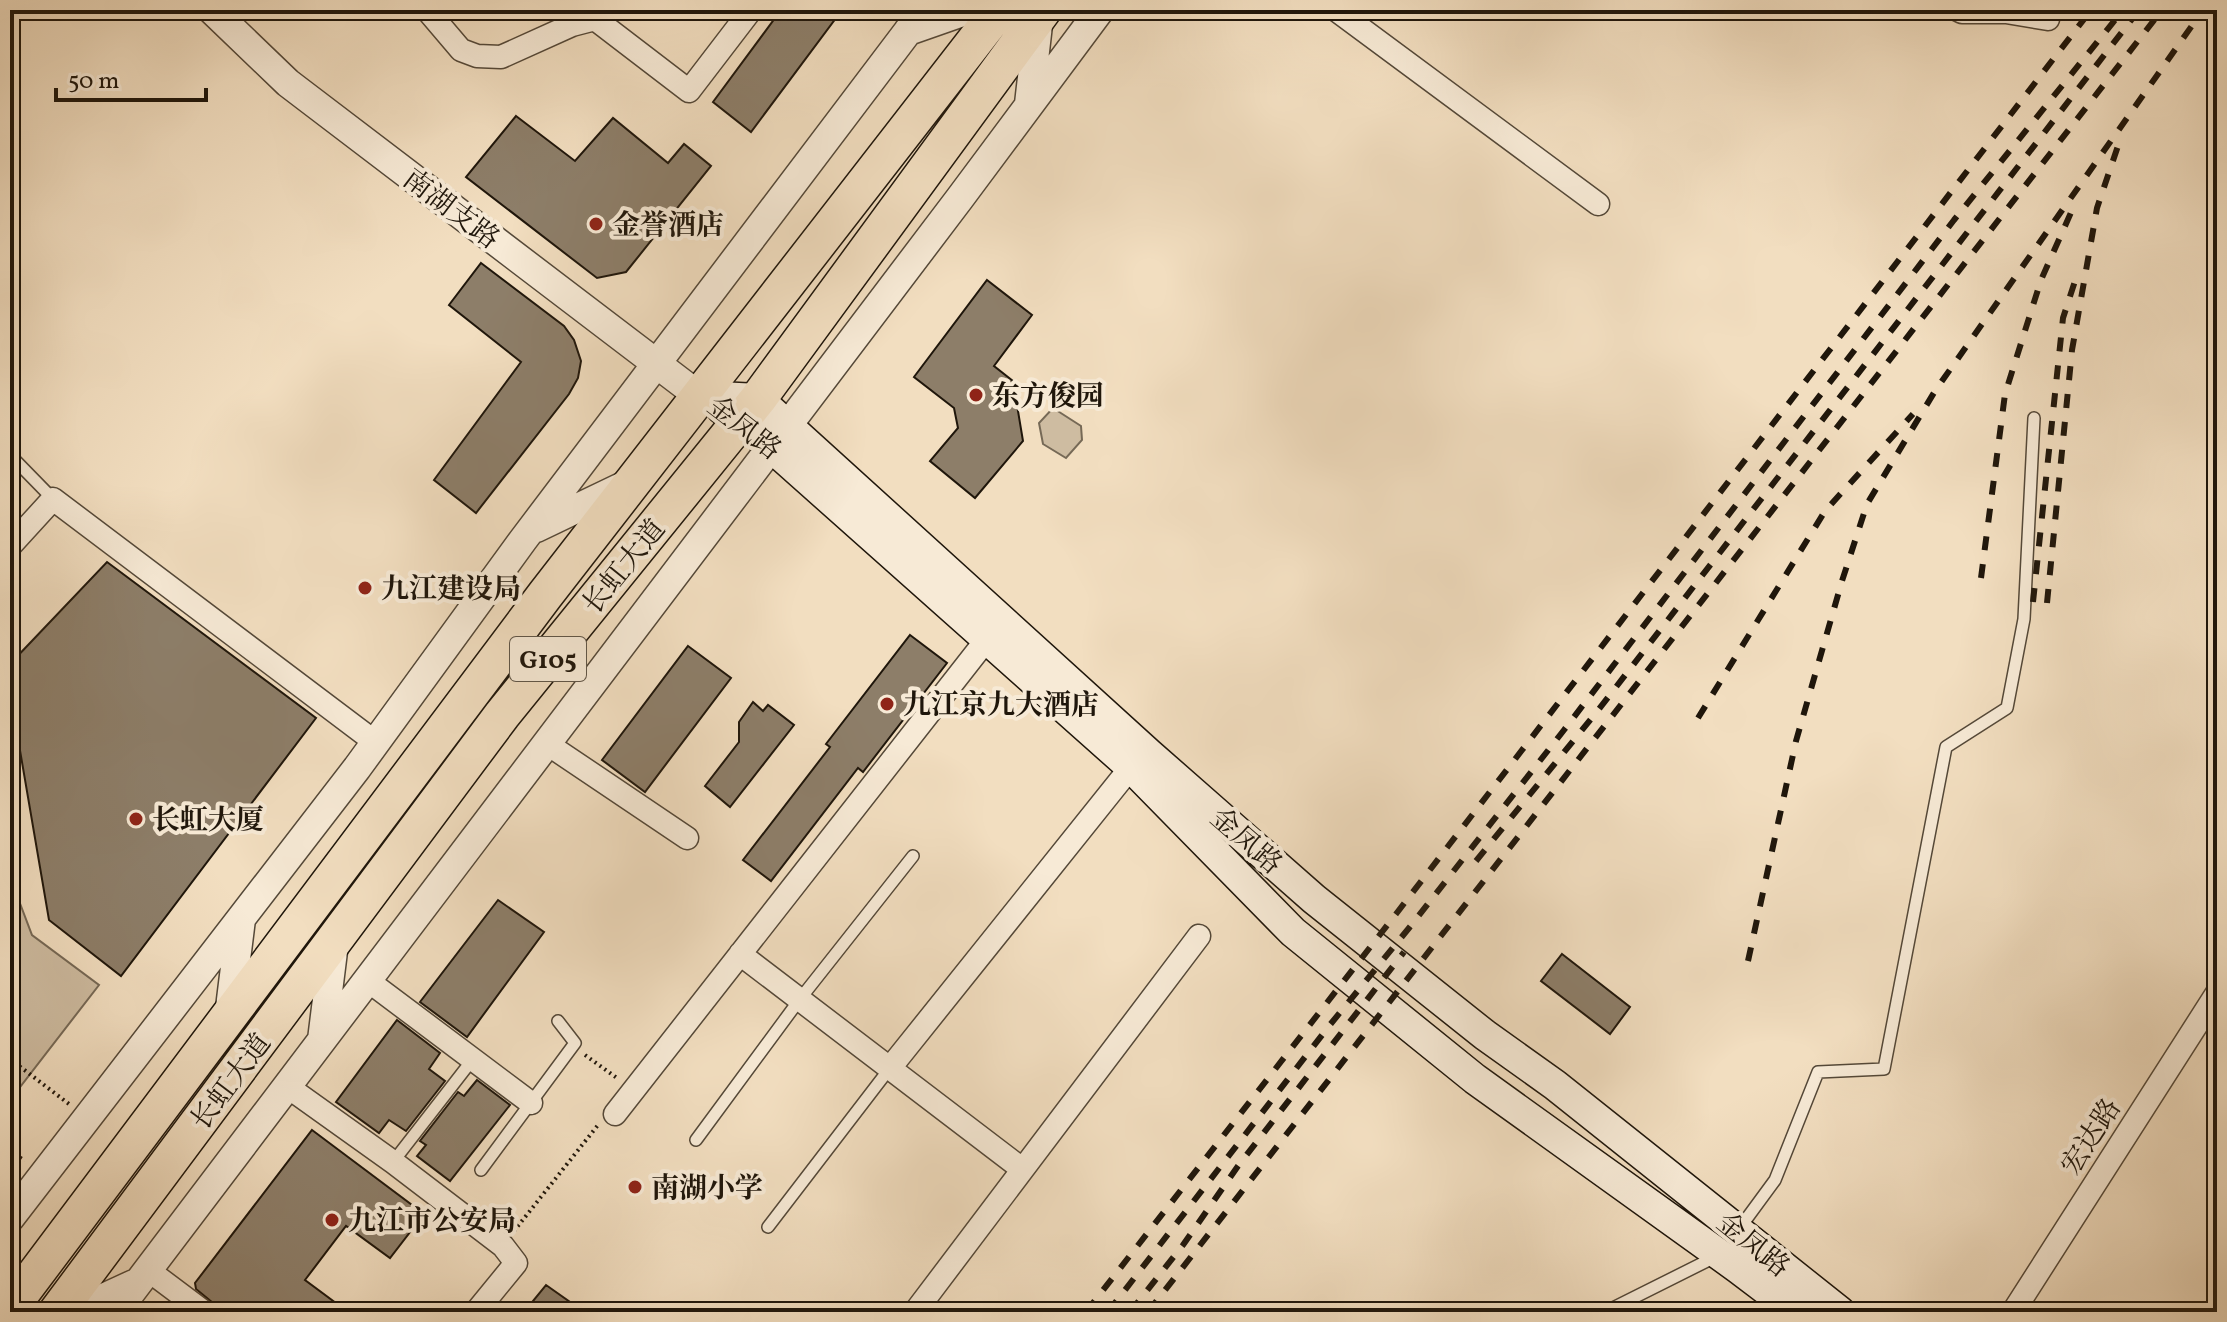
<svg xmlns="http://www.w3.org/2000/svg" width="2227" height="1322" viewBox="0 0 2227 1322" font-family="Vollkorn,'Noto Serif SC',serif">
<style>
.green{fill:#cebca1;stroke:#766956;stroke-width:2}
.building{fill:#8d7e69;stroke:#1f160b;stroke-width:2}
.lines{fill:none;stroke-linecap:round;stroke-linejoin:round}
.service-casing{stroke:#544838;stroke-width:14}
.minor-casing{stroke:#544838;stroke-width:25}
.tertiary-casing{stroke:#544838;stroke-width:31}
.secondary-casing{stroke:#1f160b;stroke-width:33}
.trunk-casing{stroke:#1f160b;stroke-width:39}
.path{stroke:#1f160b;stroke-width:4;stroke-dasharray:2 4;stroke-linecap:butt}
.service{stroke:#f7ead6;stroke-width:11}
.minor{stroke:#f7ead6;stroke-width:22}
.tertiary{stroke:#f7ead6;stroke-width:28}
.secondary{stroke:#f7ead6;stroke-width:30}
.trunk{stroke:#f2dec0;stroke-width:36}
.rail{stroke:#1f160b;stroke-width:6;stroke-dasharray:14 14;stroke-linecap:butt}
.poi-dot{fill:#8f2418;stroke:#f7ead6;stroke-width:3}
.labels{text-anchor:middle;stroke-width:8;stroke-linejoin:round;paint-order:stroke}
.shield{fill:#f7ead6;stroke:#605648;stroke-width:2}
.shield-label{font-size:26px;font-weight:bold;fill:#1f160b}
.street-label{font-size:28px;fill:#1f160b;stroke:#f7ead6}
.poi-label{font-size:28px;font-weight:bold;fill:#1f160b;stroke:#f7ead6;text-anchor:start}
</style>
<rect width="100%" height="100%" fill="#f2dec0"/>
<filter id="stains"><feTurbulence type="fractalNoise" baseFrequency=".0025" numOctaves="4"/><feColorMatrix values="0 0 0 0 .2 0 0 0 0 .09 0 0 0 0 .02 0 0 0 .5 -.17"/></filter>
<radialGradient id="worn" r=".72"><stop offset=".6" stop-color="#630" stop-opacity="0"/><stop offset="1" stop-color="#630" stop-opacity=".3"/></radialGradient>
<path class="green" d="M1053,408L1081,426L1082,440L1066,458L1043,444L1039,423Z
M10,877L32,935L99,985L10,1100Z"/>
<path class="building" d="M781,10H842L751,132L713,102Z
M516,116L575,161L613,118L668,163L684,144L711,166L626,272L597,278L466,177Z
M481,263L564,326L574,340L581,361L578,378L569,394L476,513L434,480L521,362L449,305Z
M987,280L1032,315L994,366L1013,381L1023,441L975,498L930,461L958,428L954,408L914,377Z
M107,562L316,718L121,976L49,920L10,692V664Z
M910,635L947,663L863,772L858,768L771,881L743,860L830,747L826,744Z
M688,646L731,678L645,792L602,760Z
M753,702L763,711L768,705L794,725L730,807L705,786L739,742V722Z
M498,900L544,932L467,1037L420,1002Z
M1562,954L1630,1007L1610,1034L1541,981Z
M397,1020L440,1053L429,1069L445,1081L406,1131L389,1120L379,1133L336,1102Z
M477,1080L510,1105L450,1181L417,1156L426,1145L420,1141L458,1092L464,1096Z
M312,1130L424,1214L390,1258L346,1226L305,1280L348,1312H224L196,1289L195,1283Z
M546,1285L570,1302L562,1312H524Z"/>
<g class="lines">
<defs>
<path id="service" d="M10,455L53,499
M696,1140L800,999L913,856
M393,1162L473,1059
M481,1170L575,1043L558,1021
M768,1227L890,1068
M1739,1229L1775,1180L1818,1072L1884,1069L1946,747L2007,708L2024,619L2034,418
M1605,1312L1715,1257"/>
<path id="minor" d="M427,10L461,50L477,56L501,57L572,25L595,19L689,91L751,10
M1336,10L1598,204
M1958,10L1962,12H2006L2048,19
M10,546L53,499L375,742
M546,743L687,838
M740,954L1022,1169
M367,980L531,1103
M890,1068L1131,767
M288,1087L393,1162L503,1246L516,1263L476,1312
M615,1114L987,639
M148,1270L204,1312
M915,1312L1199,936
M2013,1312L2217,993"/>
<path id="tertiary" d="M212,10L288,83L699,396
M908,31L968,10
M1029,104L1039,16
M536,528L628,484
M229,1016L241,919
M322,1040L334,943
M10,1218L357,768L523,540L924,10
M73,1312L134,1284
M116,1312L960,198L1100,10"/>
<path id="secondary" d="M699,396L758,399L1149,754L1314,899L1485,1035L1555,1085L1840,1312
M722,409L741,420L1131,767L1293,932L1475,1079L1738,1268L1796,1312"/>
<path id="trunk" d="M10,1308L545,595L999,10
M57,1312L502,715L758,399L1043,10"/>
</defs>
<use href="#service" class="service-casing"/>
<use href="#minor" class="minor-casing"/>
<use href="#tertiary" class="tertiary-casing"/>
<use href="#secondary" class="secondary-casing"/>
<use href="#trunk" class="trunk-casing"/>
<path class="path" d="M585,1055L617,1078
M10,1059L69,1104
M10,1151L25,1161
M514,1231L598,1125"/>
<use href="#service" class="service"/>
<use href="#minor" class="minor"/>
<use href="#tertiary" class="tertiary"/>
<use href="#secondary" class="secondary"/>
<use href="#trunk" class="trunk"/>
<path class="rail" d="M1981,578L2005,394L2041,280L2073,208
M2033,602L2063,318L2075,281
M2047,603L2072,350L2097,208L2121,137
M1698,718L1825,511L1913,414
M1476,861L1599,709L2139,10
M1748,961L1796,741L1842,581L1867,504L1935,391L2203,10
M1086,1312L1396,914L2091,10
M1108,1312L1329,1026L1409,928L1564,730L1954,220L2123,10
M1130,1312L1183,1245L1238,1166L1404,952
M1148,1312L2162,10"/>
</g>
<g class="poi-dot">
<circle cx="596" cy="224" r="8"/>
<circle cx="976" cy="395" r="8"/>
<circle cx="365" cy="588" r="8"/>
<circle cx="887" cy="704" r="8"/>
<circle cx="136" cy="819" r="8"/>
<circle cx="635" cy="1187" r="8"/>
<circle cx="332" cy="1220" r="8"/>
</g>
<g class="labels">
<rect class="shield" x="510" y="637" width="76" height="44" rx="6"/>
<g class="shield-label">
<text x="548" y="668">G105</text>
</g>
<g class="street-label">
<text transform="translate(452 208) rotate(37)" y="10">南湖支路</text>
<text transform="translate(745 427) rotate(38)" y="10">金凤路</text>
<text transform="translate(623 566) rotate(-51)" y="10">长虹大道</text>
<text transform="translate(1247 840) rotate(41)" y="10">金凤路</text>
<text transform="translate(230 1081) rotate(-53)" y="10">长虹大道</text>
<text transform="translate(2090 1136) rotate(-57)" y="10">宏达路</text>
<text transform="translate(1754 1244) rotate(39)" y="10">金凤路</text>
</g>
<g class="poi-label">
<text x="612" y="234">金誉酒店</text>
<text x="992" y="405">东方俊园</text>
<text x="381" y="598">九江建设局</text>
<text x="903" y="714">九江京九大酒店</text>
<text x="152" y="829">长虹大厦</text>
<text x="651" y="1197">南湖小学</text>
<text x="348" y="1230">九江市公安局</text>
</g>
</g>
<rect width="2227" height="1322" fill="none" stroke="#f2dec0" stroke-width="40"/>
<rect x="12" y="12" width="2203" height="1298" fill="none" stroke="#1f160b" stroke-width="4"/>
<rect x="20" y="20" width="2187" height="1282" fill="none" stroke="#1f160b" stroke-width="2"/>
<path d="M56 88v12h150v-12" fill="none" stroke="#1f160b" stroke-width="4"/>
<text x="68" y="88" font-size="24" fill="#1f160b" stroke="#f7ead6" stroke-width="6" paint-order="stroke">50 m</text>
<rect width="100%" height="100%" filter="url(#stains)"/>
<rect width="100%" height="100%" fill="url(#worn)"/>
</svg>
